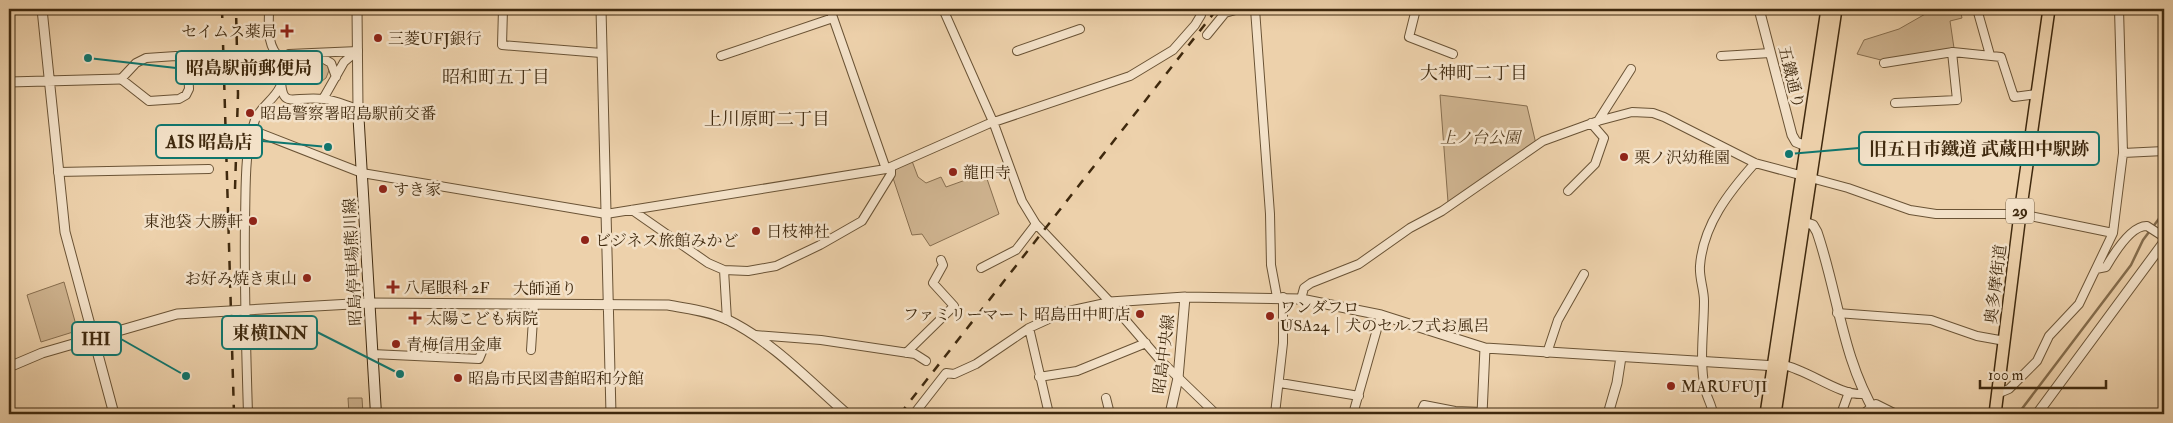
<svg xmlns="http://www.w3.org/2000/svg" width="2173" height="423" viewBox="0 0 2173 423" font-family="'IM FELL Double Pica','Noto Serif JP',serif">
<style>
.green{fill:#cfb490;stroke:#876e4f}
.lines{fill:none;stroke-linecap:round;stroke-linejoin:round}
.stream{stroke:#846c4c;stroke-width:2.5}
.minor-casing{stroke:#6a5335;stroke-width:10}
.tertiary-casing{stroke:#6a5335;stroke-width:11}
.secondary-casing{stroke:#3f290e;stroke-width:12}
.primary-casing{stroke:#3f290e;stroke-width:14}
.minor{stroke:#f3e1c8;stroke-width:8}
.tertiary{stroke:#f3e1c8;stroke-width:9}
.secondary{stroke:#f3e1c8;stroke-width:10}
.primary{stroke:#edd1ab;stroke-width:11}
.rail{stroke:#3f290e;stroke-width:2.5;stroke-dasharray:9 9;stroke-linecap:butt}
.poi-dot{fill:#8f2418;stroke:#f3e1c8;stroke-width:2}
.labels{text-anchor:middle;stroke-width:5;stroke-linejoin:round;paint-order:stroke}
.shield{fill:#f3e1c8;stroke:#756046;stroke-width:1}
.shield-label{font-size:15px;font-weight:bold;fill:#3f290e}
.poi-label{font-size:16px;fill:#3f290e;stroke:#f3e1c8;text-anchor:start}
.street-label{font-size:16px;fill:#3f290e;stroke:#f3e1c8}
.park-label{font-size:16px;font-style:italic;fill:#5c4528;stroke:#f3e1c8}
.neighbourhood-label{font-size:18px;fill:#3f290e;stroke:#f3e1c8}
.leader{fill:none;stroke:#0f766e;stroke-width:2}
.callout-dot{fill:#0f766e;stroke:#f3e1c8;stroke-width:2}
.callout{fill:#f3e1c8;stroke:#0f766e;stroke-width:2}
.callout-label{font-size:18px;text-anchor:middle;font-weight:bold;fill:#3f290e}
</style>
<rect width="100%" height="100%" fill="#edd1ab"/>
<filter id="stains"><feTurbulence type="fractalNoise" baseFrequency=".004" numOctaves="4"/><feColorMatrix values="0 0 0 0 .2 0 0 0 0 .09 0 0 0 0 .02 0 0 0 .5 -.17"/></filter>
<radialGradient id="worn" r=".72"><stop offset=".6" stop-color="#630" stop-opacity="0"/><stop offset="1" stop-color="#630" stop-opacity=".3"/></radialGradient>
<path class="green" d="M1934,9H1960L1962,18L1950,21L1954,48L1881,60L1857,54L1864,40L1899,29Z
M297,63H324L330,68L326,78L322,81L290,82L287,78C289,71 290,66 297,63Z
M1440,95L1527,106L1536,144L1448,202Z
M912,161L918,177L926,183L941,177L946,187L985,173L999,214L930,246L922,234L912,235L892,175L895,167Z
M64,282L76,325L73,332L41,342L27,295Z
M348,398H362L363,414H349Z"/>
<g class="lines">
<path class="stream" d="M2018,414L2131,265L2143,240L2164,212"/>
<defs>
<path id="minor" d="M269,9C269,27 266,46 281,59
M503,9L502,45L601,53
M830,9L886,169
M943,9L994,124L1022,201L1036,224L1110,302L1160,360L1216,414
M1255,9L1270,214L1271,265L1277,297
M1416,9L1409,37L1453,54
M1977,9L1990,55
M1207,35L1225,13L1239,9
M358,51L289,54L280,62C281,115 286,95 324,99C335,100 347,106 358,109
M1017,51L1080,29
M315,54L331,63L336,77
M176,56L182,57L188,68L189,89L186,95L179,99L149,101L121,79L136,63L146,58Z
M721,56L833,18
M1721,56L1770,53
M1884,63L1953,52L2001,57L2014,97L2037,94
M323,99L344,62L356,52
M1895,103L1957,100L1952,52
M2163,116H2164
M1598,121L1631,69
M252,130L362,173L606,214L886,169L988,124L1130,76L1173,50L1195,25L1201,15V9
M2123,153L2164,151
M58,172L209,169
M1568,191L1595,164L1604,138L1591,123
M632,210L708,263L724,270L748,271L776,266L820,245L862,221L891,174V167
M981,268L1016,250L1036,224
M2096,269L2106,267C2113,255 2131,225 2147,226L2164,237
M724,270L727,320
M1301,299L1304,288L1311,283L1359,264L1410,228L1442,211L1543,141L1598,121L1632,112L1653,113L1664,117L1755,163L1848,188L1910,210L1936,214H2020L2113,233
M1837,313L1931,320L1977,336L2005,341
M1029,328L1049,414
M755,335L821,340L915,354L926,361
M531,350L534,304
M906,353L954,306L933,283L943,265L941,260
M1547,353L1558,320L1584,274
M372,354L479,359L484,347
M1783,365C1809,370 1839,396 1864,394
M1039,377L1077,371L1146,343
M1280,383L1359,396
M1997,394L2009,389L2037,361L2049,336L2079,304L2113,233L2123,153L2119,9
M1106,398L1110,414
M248,414C246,349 244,284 245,219C246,187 244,151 255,120C260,107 274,100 280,87
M914,414L946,373L954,374L976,364L1029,328L1064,312L1110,302
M1275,414L1283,343V297
M1353,414L1381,315
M1420,414L1424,405L1455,411L1483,412
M1713,414C1712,405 1707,398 1705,389C1699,360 1704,330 1704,301C1704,289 1699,278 1700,266C1703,225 1729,192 1755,163
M1841,414L1849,392
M1863,414L1876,404L1896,414"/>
<path id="tertiary" d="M42,9L65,232L114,414
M357,9L358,109
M601,9L611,414
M1759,9L1792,135L1796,142L1806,146
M9,82L121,79
M1804,222L1813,225L1817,232C1838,293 1842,358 1876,414
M1110,302L1185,297L1301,299L1381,315L1485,348L1777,366
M9,367L42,353L177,314L369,303L668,305C688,309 709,311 728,320C773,342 809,381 847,414
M1170,414L1178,378L1185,297
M1482,414L1485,348
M1608,414L1617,383L1621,357
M2037,414L2164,242"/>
<path id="secondary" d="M358,109L376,414"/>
<path id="primary" d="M1766,414L1827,9
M1775,414L1836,9
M1995,414L2020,214L2049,9"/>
</defs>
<use href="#minor" class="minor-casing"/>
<use href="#tertiary" class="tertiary-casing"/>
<use href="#secondary" class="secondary-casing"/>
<use href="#primary" class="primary-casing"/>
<use href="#minor" class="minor"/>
<use href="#tertiary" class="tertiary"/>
<use href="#secondary" class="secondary"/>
<use href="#primary" class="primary"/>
<path class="rail" d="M222,9L234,414
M235,189L238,94L236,9
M900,414L1217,9"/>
</g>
<g class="poi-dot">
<path d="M284.5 23.5h5v5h5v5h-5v5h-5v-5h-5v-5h5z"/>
<circle cx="378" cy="38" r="5"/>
<circle cx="250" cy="113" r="5"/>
<circle cx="1624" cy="157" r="5"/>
<circle cx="953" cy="172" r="5"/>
<circle cx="383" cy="189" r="5"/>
<circle cx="253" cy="221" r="5"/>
<circle cx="756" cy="231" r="5"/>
<circle cx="585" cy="240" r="5"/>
<circle cx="307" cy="278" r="5"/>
<path d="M390.5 279.5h5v5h5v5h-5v5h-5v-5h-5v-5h5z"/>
<circle cx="1140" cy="314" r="5"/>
<circle cx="1270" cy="316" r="5"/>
<path d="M412.5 310.5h5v5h5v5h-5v5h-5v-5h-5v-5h5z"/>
<circle cx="396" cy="344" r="5"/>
<circle cx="458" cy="378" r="5"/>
<circle cx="1671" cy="386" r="5"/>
</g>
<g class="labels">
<rect class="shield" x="2006" y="198.5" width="28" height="25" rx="4"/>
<g class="shield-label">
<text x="2020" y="216">29</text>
</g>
<g class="poi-label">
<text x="277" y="37" text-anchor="end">セイムス薬局</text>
<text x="388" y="44">三菱UFJ銀行</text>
<text x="260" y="119">昭島警察署昭島駅前交番</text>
<text x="1634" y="163">栗ノ沢幼稚園</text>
<text x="963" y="178">龍田寺</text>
<text x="393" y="195">すき家</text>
<text x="243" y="227" text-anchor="end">東池袋 大勝軒</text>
<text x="766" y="237">日枝神社</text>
<text x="595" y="246">ビジネス旅館みかど</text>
<text x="297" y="284" text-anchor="end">お好み焼き東山</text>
<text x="404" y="293">八尾眼科 2F</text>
<text x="1280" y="313">ワンダフロ<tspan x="1280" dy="18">USA24｜犬のセルフ式お風呂</tspan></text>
<text x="1130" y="320" text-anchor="end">ファミリーマート 昭島田中町店</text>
<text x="426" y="324">太陽こども病院</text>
<text x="406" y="350">青梅信用金庫</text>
<text x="468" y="384">昭島市民図書館昭和分館</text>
<text x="1681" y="392">MARUFUJI</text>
</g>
<g class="street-label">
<text transform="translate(1792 77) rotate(76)" y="6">五鐵通り</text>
<text transform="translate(352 262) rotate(-93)" y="6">昭島停車場熊川線</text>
<text transform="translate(1995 284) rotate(-83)" y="6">奥多摩街道</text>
<text x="545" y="294">大師通り</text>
<text transform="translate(1163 354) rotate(-83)" y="6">昭島中央線</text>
</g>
<g class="park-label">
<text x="1480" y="143">上ノ台公園</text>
</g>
<g class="neighbourhood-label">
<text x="1474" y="79">大神町二丁目</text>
<text x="496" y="83">昭和町五丁目</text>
<text x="767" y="125">上川原町二丁目</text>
</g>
</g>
<path class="leader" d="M88 58L176 68M328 147L262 141M1789 154L1859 148M400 374L317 332M186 376L121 339"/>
<g class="callout-dot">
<circle cx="88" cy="58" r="5"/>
<circle cx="328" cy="147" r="5"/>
<circle cx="1789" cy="154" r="5"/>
<circle cx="400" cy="374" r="5"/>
<circle cx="186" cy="376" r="5"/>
</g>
<g class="callout">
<rect x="176" y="51" width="146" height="33" rx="5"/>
<rect x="156" y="125" width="106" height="33" rx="5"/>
<rect x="1859" y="132" width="240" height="33" rx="5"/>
<rect x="222" y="316" width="95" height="33" rx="5"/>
<rect x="72" y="322" width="49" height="33" rx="5"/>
</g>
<g class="callout-label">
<text x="249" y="74">昭島駅前郵便局</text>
<text x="209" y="148">AIS 昭島店</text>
<text x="1979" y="155">旧五日市鐵道 武蔵田中駅跡</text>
<text x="270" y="339">東横INN</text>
<text x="96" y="345">IHI</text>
</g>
<rect width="2173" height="423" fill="none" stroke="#edd1ab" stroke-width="30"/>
<rect x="10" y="10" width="2153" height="403" fill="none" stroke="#3f290e" stroke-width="2.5"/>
<rect x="15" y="15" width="2143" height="393" fill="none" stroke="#3f290e"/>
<path d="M1980 380v8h126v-8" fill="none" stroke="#3f290e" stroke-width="2.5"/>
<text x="1988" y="380" font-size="15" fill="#3f290e" stroke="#f3e1c8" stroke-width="4" paint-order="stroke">100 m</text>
<rect width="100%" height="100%" filter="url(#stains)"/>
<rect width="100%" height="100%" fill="url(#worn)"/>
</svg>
